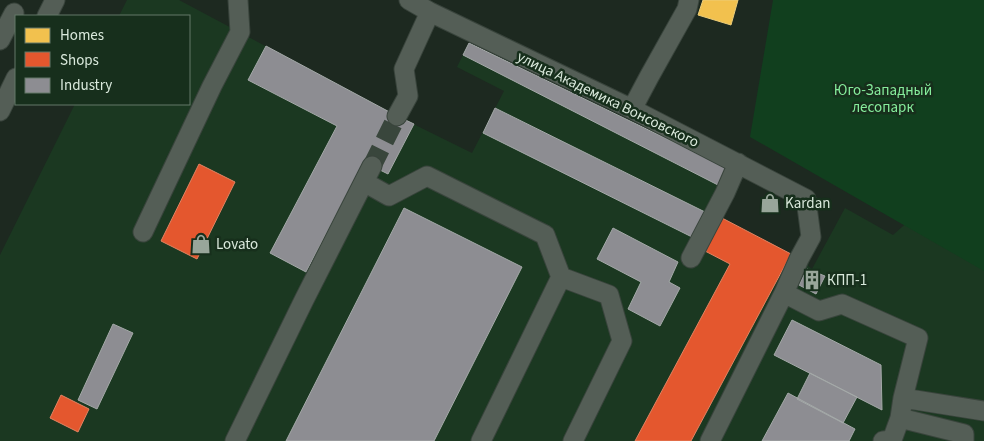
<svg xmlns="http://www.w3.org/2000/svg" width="984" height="441" viewBox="0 0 984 441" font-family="'Source Sans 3',sans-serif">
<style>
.built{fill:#1b3821}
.green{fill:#113f1e}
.homes{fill:#f2c14e;stroke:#ebcd79}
.shops{fill:#e4572e;stroke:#e18362}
.industry{fill:#8d8d92;stroke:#a4a9a8}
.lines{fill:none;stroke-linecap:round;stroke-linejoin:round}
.minor-tunnel{stroke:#39463c;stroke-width:19;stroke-dasharray:19 9;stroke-linecap:butt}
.minor-casing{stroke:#39443c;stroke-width:21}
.minor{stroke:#545e56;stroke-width:19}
.labels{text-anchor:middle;stroke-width:5;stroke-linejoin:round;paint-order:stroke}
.park-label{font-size:15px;fill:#86ed9c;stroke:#172f1c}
.street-label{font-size:15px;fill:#dae9dc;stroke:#172f1c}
.poi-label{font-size:15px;fill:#dae9dc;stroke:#172f1c;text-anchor:start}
</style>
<rect width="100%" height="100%" fill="#1d2920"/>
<path class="built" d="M127,0H179L397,116L472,153L504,91L457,67L469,43L727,168L723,218L799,259L809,262L808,266L812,269L845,208L893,235L911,219L984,264V441H0V255L75,104H189V16H119Z"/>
<path class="green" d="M773,0H984V271L750,137Z"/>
<path class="homes" d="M703,0H738L731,25L698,15Z"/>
<path class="shops" d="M199,164L235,182L197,259L161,241Z
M722,218L791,254L691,441H635L730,264L705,251Z
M61,395L89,409L78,432L50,418Z"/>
<path class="industry" d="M469,43L727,168L718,185L463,55Z
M266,46L397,116L414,124L388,174L364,162L306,272L270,253L337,126L248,80Z
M495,108L705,212L692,237L483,133Z
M404,208L522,267L434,441H286Z
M613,228L678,262L669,282L680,288L660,326L628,309L641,282L597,259Z
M807,269L825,276L816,294L799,285Z
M792,320L881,365L882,410L774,355Z
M113,324L133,333L97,409L78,400Z
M810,373L857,397L843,423L797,399Z
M788,393L855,429L849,441H762Z"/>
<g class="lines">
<path class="minor-tunnel" d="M372,166L397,116"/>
<defs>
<path id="minor" d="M409,0L430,12L632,109L806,199L811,237L799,259L784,293L710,441
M47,16L55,0
M0,40L14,13
M632,109L649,77L687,9L689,0
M0,111L16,78
M397,116L408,96L404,69L430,12
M364,182L389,196L427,176L545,235L561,277L481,441
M143,232L212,86L240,32L238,0
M691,258L725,193L738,163
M561,277L609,295L622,341L573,441
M784,293L819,311L842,304L918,338L903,398L900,418L964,434V441
M903,398L984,411
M235,441L304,300L372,166
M883,441L892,440L900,418"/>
</defs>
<use href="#minor" class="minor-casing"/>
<use href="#minor" class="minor"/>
</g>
<defs>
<symbol id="shop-bare" viewBox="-9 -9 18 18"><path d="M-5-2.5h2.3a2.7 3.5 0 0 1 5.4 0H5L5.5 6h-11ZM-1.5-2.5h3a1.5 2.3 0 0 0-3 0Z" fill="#98a69a" stroke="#172f1c" stroke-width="2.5" paint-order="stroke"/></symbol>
<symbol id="building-bare" viewBox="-9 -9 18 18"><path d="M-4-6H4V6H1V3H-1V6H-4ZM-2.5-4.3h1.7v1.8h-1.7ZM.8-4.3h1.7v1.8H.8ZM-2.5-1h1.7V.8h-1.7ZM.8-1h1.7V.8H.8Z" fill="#98a69a" stroke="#172f1c" stroke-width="2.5" paint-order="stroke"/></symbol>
</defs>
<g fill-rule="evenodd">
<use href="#shop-bare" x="756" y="189" width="28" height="28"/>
<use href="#shop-bare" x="187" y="230" width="28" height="28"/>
<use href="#building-bare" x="798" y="266" width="28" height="28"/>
</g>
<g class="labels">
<g class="park-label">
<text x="883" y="95">Юго-Западный<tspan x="883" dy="17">лесопарк</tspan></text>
</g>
<g class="street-label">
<text transform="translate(608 99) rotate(26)" y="5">улица Академика Вонсовского</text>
</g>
<g class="poi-label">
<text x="785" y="208">Kardan</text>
<text x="216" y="249">Lovato</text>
<text x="827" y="285">КПП-1</text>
</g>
</g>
<rect x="15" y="15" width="175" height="90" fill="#172f1c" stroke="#657969"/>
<rect x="25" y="28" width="25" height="15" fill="#f2c14e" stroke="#657969"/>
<text x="60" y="40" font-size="15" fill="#dae9dc">Homes</text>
<rect x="25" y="52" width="25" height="15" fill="#e4572e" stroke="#657969"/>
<text x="60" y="65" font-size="15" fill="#dae9dc">Shops</text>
<rect x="25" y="78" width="25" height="15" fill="#8d8d92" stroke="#657969"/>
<text x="60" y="90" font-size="15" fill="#dae9dc">Industry</text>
</svg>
